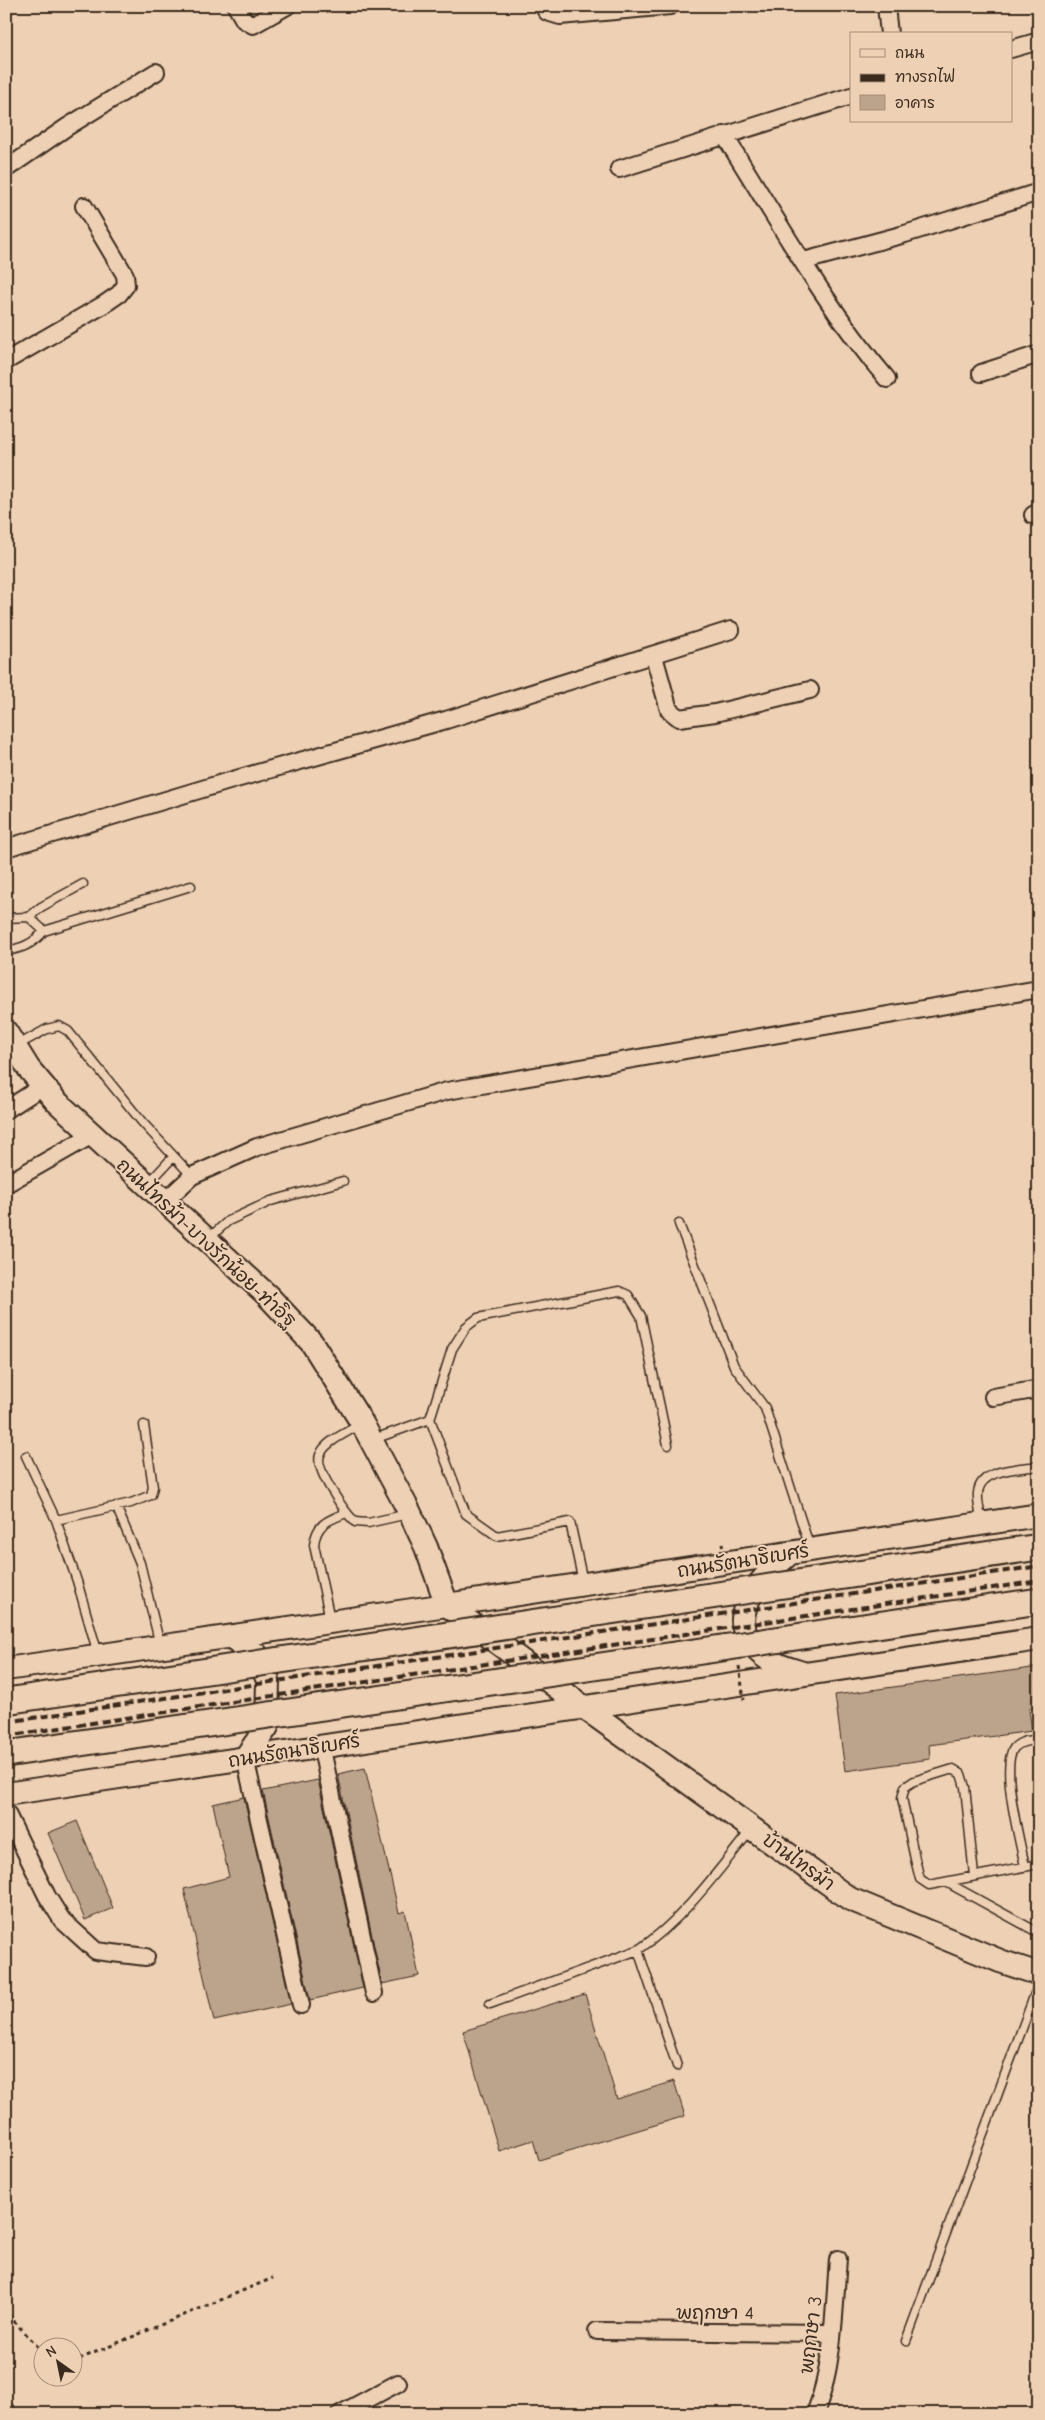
<svg xmlns="http://www.w3.org/2000/svg" width="1045" height="2420" viewBox="0 0 1045 2420" font-family="'Comic Neue','Playpen Sans Thai',sans-serif">
<style>
.building{fill:#bca38b;stroke:#3b2a1e}
.lines{fill:none;stroke-linecap:round;stroke-linejoin:round}
.lane-casing{stroke:#3b2a1e;stroke-width:11}
.street-casing{stroke:#3b2a1e;stroke-width:20}
.secondary-casing{stroke:#3b2a1e;stroke-width:26}
.path{stroke:#3b2a1e;stroke-width:3;stroke-dasharray:4 4;stroke-linecap:butt}
.lane{stroke:#eed1b5;stroke-width:8}
.street{stroke:#eed1b5;stroke-width:16}
.secondary{stroke:#eed1b5;stroke-width:22}
.rail{stroke:#3b2a1e;stroke-width:4;stroke-dasharray:8 4;stroke-linecap:butt}
.primary-bridge-casing{stroke:#3b2a1e;stroke-width:29;stroke-linecap:butt}
.path-bridge{stroke:#3b2a1e;stroke-width:3;stroke-dasharray:4 4;stroke-linecap:butt}
.primary-bridge{stroke:#eed1b5;stroke-width:25}
.labels{text-anchor:middle;stroke-width:4;stroke-linejoin:round;paint-order:stroke}
.street-label{font-size:19px;fill:#3b2a1e;stroke:#eed1b5}
</style>
<rect width="100%" height="100%" fill="#eed1b5"/>
<filter id="ink" filterUnits="userSpaceOnUse"><feTurbulence type="fractalNoise" baseFrequency=".02" numOctaves="2"/><feDisplacementMap in="SourceGraphic" scale="10" xChannelSelector="R" yChannelSelector="G"/><feConvolveMatrix kernelMatrix="1 2 1 2 8 2 1 2 1" color-interpolation-filters="sRGB"/></filter>
<g filter="url(#ink)">
<path class="building" d="M1039,1667V1707L1029,1709L1032,1731L929,1745L930,1759L845,1771L835,1695Z
M365,1768L399,1913L405,1911L419,1976L382,1984L338,1774Z
M318,1780L363,1988L310,2000L263,1791Z
M244,1797L291,2004L214,2021L184,1889L229,1877L213,1804Z
M77,1821L113,1908L85,1920L48,1833Z
M585,1994L617,2099L674,2081L685,2116L539,2160L533,2140L499,2151L463,2031Z"/>
<g class="lines">
<defs>
<path id="lane" d="M29,917L41,907L83,884
M6,918L29,917L44,931
M6,951C23,948 33,944 44,931L191,886
M16,1046L47,1029L59,1026L68,1031L142,1122L192,1176
M148,1184L173,1157
M679,1224L734,1366L765,1408L810,1548
M208,1239L228,1221L271,1201L343,1181
M360,1424C349,1432 325,1441 320,1455C314,1469 345,1512 355,1522L368,1523L408,1514
M374,1439L430,1419
M26,1456L56,1520
M116,1506L140,1563L160,1645
M982,1521C980,1513 977,1501 978,1493C980,1468 1020,1469 1039,1466
M583,1582L570,1522L497,1536L466,1514L430,1419L452,1349L466,1327L478,1318L619,1291L628,1295L641,1316L668,1445
M330,1619L314,1545C316,1524 328,1520 346,1513
M98,1654L77,1581L56,1520L131,1503L151,1495L153,1487L144,1425
M1025,1866C1020,1843 1000,1765 1014,1748C1020,1741 1031,1740 1039,1739
M974,1876L965,1787L961,1774L953,1769L914,1781L905,1787L902,1798L915,1859L920,1879L929,1885L1039,1864
M946,1882L1039,1933
M638,1950L677,2066
M490,2004L638,1950C684,1919 717,1872 751,1830
M906,2341L1039,1983"/>
<path id="street" d="M236,6L244,20L253,25L287,6
M543,6L547,12L560,16L670,6
M886,6L889,34
M1011,49L1039,41
M724,135C776,217 824,305 887,379
M6,169L67,127L156,72
M619,169L851,96
M804,261L905,234L1039,192
M6,361L103,305L119,294L126,285L125,275L84,206
M981,373L1039,354
M1033,515L1039,512
M654,656L669,710L679,718L715,713L810,690
M6,848L229,781L446,720L731,630
M6,1110L43,1086
M6,1184L92,1135
M164,1202L192,1176L257,1147L447,1091L1039,989
M993,1397L1039,1389
M321,1745L374,1993
M245,1758L301,2005
M6,1812L47,1896L62,1920L96,1951L146,1957
M597,2331L832,2333
M6,2411L7,2414
M340,2414L398,2383
M815,2414C834,2365 834,2311 838,2259"/>
<path id="secondary" d="M6,1032L29,1069L56,1101L267,1295L312,1343L362,1423L410,1513L426,1547L447,1605
M789,1554C753,1585 716,1625 771,1661C780,1667 793,1670 803,1673
M447,1605L582,1706L850,1899L1000,1961L1039,1974
M231,1637L256,1654L268,1680L267,1727L245,1758
M6,1669L447,1605L1039,1515
M6,1794L1039,1639"/>
</defs>
<use href="#lane" class="lane-casing"/>
<use href="#street" class="street-casing"/>
<use href="#secondary" class="secondary-casing"/>
<path class="path" d="M6,2307L12,2319L42,2351
M72,2362L273,2278"/>
<use href="#lane" class="lane"/>
<use href="#street" class="street"/>
<use href="#secondary" class="secondary"/>
<path class="rail" d="M6,1722L1039,1566
M6,1736L1039,1581"/>
<defs>
<path id="primary-bridge" d="M6,1701L1039,1547
M6,1754L1039,1601"/>
</defs>
<use href="#primary-bridge" class="primary-bridge-casing"/>
<path class="path-bridge" d="M722,1543L726,1573
M739,1666L744,1700"/>
<use href="#primary-bridge" class="primary-bridge"/>
</g>
</g>
<g class="labels">
<g class="street-label">
<text transform="translate(207 1242) rotate(43)" y="7">ถนนไทรม้า-บางรักน้อย-ท่าอิฐ</text>
<text transform="translate(743 1560) rotate(-9)" y="7">ถนนรัตนาธิเบศร์</text>
<text transform="translate(294 1750) rotate(-9)" y="7">ถนนรัตนาธิเบศร์</text>
<text transform="translate(799 1861) rotate(36)" y="7">บ้านไทรม้า</text>
<text x="715" y="2319">พฤกษา 4</text>
<text transform="translate(810 2335) rotate(-83)" y="7">พฤกษา 3</text>
</g>
</g>
<rect width="1045" height="2420" fill="none" stroke="#eed1b5" stroke-width="25"/>
<rect x="12" y="12" width="1020" height="2395" fill="none" stroke="#3b2a1e" stroke-width="2" filter="url(#ink)"/>
<rect x="850" y="32" width="162" height="90" fill="#eed1b5" stroke="#a68e79"/>
<rect x="860" y="49" width="25" height="8" fill="#eed1b5" stroke="#a68e79"/>
<text x="895" y="58" font-size="15" fill="#3b2a1e">ถนน</text>
<rect x="860" y="74" width="25" height="8" fill="#3b2a1e" stroke="#a68e79"/>
<text x="895" y="82" font-size="15" fill="#3b2a1e">ทางรถไฟ</text>
<rect x="860" y="95" width="25" height="15" fill="#bca38b" stroke="#a68e79"/>
<text x="895" y="108" font-size="15" fill="#3b2a1e">อาคาร</text>
<g transform="translate(58 2362) rotate(327)"><circle r="24" fill="#eed1b5" stroke="#a68e79"/>
<path d="M0-4L9 19L0 12L-9 19Z" fill="#3b2a1e"/>
<text y="-8" font-size="14" font-weight="bold" text-anchor="middle" fill="#3b2a1e">N</text>
</g>
</svg>
